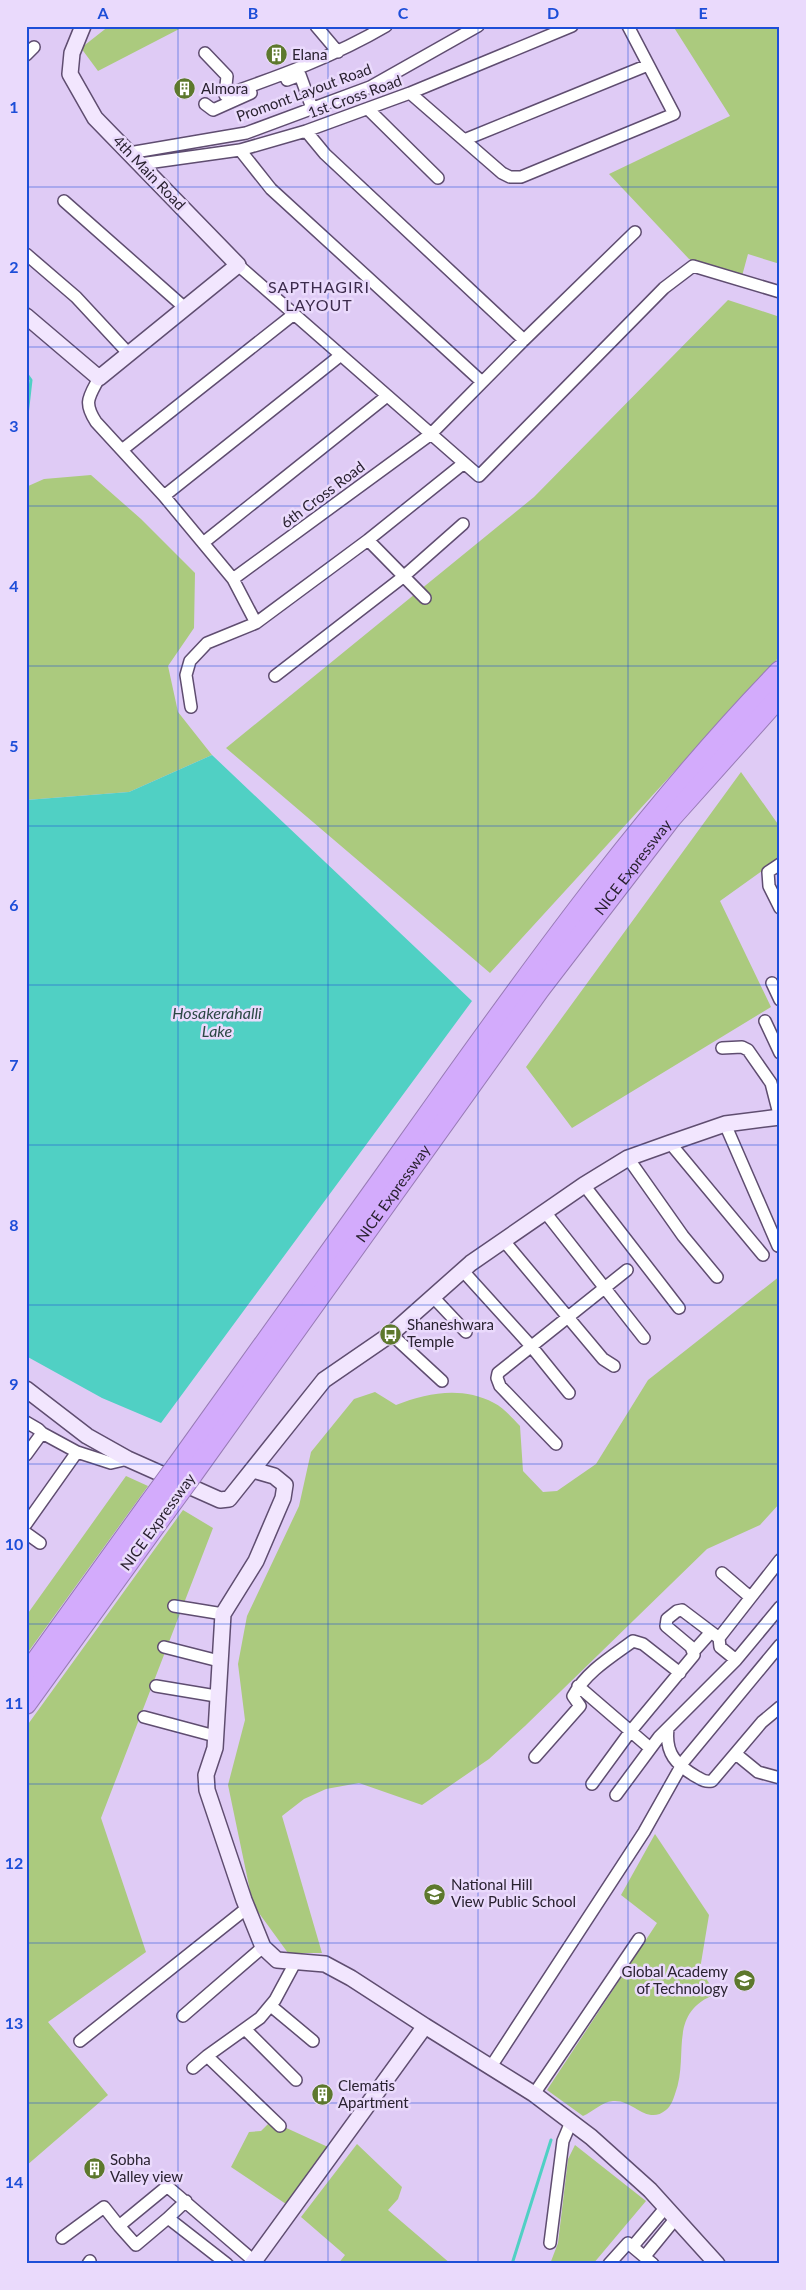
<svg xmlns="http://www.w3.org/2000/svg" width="806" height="2290" viewBox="0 0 806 2290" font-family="Lato,sans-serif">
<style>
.green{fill:#abca7e}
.water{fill:#50d0c4}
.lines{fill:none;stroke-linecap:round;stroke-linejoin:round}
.stream{stroke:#50d0c4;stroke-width:3}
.street-casing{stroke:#5f4d70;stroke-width:14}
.secondary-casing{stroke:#5f4d70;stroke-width:18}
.highway-casing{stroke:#987bb5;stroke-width:22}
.street{stroke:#fff;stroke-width:11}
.secondary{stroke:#f2e6fe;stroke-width:15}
.highway{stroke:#d3abfc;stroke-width:20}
.highway-bridge-casing{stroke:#987bb5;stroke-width:22;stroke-linecap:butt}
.highway-bridge{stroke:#d3abfc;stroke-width:20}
.grid{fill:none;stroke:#1d4ed8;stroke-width:1;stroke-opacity:0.55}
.labels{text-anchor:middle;stroke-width:5;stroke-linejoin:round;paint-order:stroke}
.poi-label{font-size:15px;fill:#2a2231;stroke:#eadafc;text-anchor:start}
.street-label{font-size:15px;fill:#2a2231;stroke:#eadafc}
.neighbourhood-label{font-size:16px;letter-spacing:1px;fill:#3c2b4c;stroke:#eadafc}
.water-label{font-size:16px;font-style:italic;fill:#2c4845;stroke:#eadafc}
.neatline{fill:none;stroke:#1d4ed8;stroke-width:2}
.grid-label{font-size:16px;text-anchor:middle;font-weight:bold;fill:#1d4ed8}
</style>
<rect width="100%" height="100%" fill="#dfcbf5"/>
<path class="green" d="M109,26H185L98,71L81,48Z
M673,26H780V264L748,254L742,276L689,259L609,174L730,116Z
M728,300L780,317V656L490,973L226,748L534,497Z
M91,475L141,519L195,573L194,628L168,666L178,712L212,755L129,792L26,800V487L44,479Z
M741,772L780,827V858L720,901L771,1007L572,1128L526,1067Z
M780,1276V1503L760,1525L707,1549L525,1726L489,1759L422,1805L359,1783L326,1789L304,1799L282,1816L322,1953H288L253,1905L228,1785L245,1720L238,1664L247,1616L299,1506L311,1452L354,1399L375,1392L396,1405C428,1393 461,1386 494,1403C503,1407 512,1418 520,1426L523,1471L543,1492L557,1491L596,1464L648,1380Z
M126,1476L148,1486L26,1655V1616Z
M183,1510L213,1528L101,1818L146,1952L48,2022L108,2095L26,2166V1727Z
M655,1834L709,1915L700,1969L716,1994C666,2013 690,2055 675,2094C673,2100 671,2106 666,2110C647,2126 633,2099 613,2101C601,2102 593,2112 583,2116L547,2090L657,1923L621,1895Z
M271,2121L328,2147L286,2204L231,2167L249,2132L261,2131Z
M357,2144L402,2187L398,2199L388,2210L451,2264H338L345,2255L301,2217Z
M575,2145L646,2201L593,2264H550L558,2243L568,2159Z"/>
<path class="water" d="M212,755L472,1001L161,1423L102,1398L26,1356V800L129,792Z"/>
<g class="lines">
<path class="stream" d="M26,373L31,380L26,424
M512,2264L551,2140"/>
<defs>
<path id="street" d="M316,26L338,52
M205,53L227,76L225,95C280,76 335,56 386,26
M26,55L34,47
M287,80L300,75L312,108
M410,93L502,173L510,177H521L674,114L628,26
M205,104L213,110L251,93
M368,109L438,178
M306,131L325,154L524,340
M464,140L648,65
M240,150L271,189L482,382
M129,153L246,133L370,87L478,26
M140,164L240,150L306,131L410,93L572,26
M64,201L185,308
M26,254L76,297L129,354
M238,265L479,476L664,288L693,266L780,292
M99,378C89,397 83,402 96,422L164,496L233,579L256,623
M122,450L294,314
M164,496L341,355
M368,540L425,598
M203,543L387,396
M233,579L431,434L524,340L635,232
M275,676L403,577L463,524
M191,707L186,675L190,661L207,643L256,623L368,540L464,463
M780,864L768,872L769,886L780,908
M772,983L780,1000
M765,1021L780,1053
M722,1048L742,1047L748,1050L771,1083L780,1118
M725,1124L778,1246
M670,1143L763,1255
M628,1158L683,1236L717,1277
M584,1185L679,1308
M545,1212L644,1338
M504,1241L603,1359L614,1366
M463,1271L531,1346L569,1393
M434,1298L466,1332
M391,1334L442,1381
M26,1422L38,1429L42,1433L26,1455
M42,1433L77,1452L111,1463L128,1459
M556,1444L500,1386L497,1378L498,1373L627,1270
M26,1524L77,1452
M26,1533L40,1543
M722,1573L750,1597
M174,1606L223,1614
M164,1647L219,1661
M694,1651L711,1632
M736,1660L720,1647L719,1638L780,1560
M156,1686L216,1696
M578,1686L650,1748
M144,1717L215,1736
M668,1729C665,1753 676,1765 697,1777C702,1780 705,1782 712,1781L762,1722L780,1707
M736,1754L758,1772L780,1778
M535,1757L580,1706L573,1696C586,1672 611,1657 633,1641L643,1644L680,1673
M592,1784L630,1732L694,1655L691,1647L666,1626L667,1619L677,1611L682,1610L719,1638
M616,1795L659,1737L736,1660L780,1607
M271,2006L313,2041
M183,2016L263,1947
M245,2029L296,2080
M80,2041L247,1908
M193,2068L207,2056
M490,2068L644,1832L684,1761L780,1645
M534,2094L639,1939
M280,2126L207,2056L260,2018L275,2000L296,1961
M168,2218L186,2201
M62,2238L104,2207L119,2226
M550,2243L563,2141L571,2122
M633,2246L666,2207
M645,2256L676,2218
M88,2264L90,2261
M227,2264L168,2218L136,2245L119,2226L164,2189L168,2187L254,2261
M609,2264L628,2243L653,2264"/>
<path id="secondary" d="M26,316L99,378L238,265L95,118L70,74L72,53L83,26
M26,1389L87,1436L128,1459L220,1500L229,1499L324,1380L391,1334L471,1263L584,1185L628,1158L670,1143L725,1124L780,1117
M253,1470L274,1476L285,1485L283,1498L256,1561L223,1614L215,1748L206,1775L207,1790L244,1900L263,1947L277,1960L325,1964L351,1978L425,2026
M252,2264L425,2026L534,2094L591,2137L650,2190L717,2264"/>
<g id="highway">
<path d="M176,1467C264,1344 352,1222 439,1099C545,950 653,802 780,671"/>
<path id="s1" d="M192,1475L539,990L671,818L780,696"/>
<path d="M26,1675L149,1504"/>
<path d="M26,1704L165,1512"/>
</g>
</defs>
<use href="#street" class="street-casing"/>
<use href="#secondary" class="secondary-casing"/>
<use href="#highway" class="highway-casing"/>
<use href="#street" class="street"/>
<use href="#secondary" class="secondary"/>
<use href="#highway" class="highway"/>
<defs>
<path id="highway-bridge" d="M149,1504L176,1467
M165,1512L192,1475"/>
</defs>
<use href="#highway-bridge" class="highway-bridge-casing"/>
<use href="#highway-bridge" class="highway-bridge"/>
</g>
<path class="grid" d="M178,26V2264M328,26V2264M478,26V2264M628,26V2264M26,187H780M26,347H780M26,506H780M26,666H780M26,826H780M26,985H780M26,1145H780M26,1305H780M26,1464H780M26,1624H780M26,1784H780M26,1943H780M26,2103H780"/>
<defs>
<symbol id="building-disc" viewBox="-11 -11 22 22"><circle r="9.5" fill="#5d782d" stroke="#eadafc"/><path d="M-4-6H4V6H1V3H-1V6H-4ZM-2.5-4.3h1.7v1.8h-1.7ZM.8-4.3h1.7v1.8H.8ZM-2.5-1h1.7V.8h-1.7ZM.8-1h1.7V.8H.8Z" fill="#fff"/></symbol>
<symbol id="bus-disc" viewBox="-11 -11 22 22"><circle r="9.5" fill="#5d782d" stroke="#eadafc"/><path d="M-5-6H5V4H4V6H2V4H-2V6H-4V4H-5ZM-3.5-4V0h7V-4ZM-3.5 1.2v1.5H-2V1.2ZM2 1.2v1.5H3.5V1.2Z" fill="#fff"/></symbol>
<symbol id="school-disc" viewBox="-11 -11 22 22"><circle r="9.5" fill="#5d782d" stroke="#eadafc"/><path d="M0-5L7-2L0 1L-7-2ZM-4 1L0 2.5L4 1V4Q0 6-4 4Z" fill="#fff"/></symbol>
<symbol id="university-disc" viewBox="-11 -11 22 22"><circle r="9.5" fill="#5d782d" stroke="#eadafc"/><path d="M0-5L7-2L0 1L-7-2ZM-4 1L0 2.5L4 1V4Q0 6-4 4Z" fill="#fff"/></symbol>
</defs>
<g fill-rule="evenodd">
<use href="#building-disc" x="264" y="42" width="25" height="25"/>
<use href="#building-disc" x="172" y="76" width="25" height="25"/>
<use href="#bus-disc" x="378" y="1322" width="25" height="25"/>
<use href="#school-disc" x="422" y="1882" width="25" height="25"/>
<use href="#university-disc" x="732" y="1968" width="25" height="25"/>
<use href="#building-disc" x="310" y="2082" width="25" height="25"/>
<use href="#building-disc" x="82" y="2156" width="25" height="25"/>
</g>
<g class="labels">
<g class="poi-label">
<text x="292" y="60">Elana</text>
<text x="201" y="94">Almora</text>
<text x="407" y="1330">Shaneshwara<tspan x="407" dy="17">Temple</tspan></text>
<text x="451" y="1890">National Hill<tspan x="451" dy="17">View Public School</tspan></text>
<text x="728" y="1977" text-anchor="end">Global Academy<tspan x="728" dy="17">of Technology</tspan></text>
<text x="338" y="2091">Clematis<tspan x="338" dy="17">Apartment</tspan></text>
<text x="110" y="2165">Sobha<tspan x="110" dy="17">Valley view</tspan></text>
</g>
<g class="street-label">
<text transform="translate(304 93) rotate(-20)" y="5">Promont Layout Road</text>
<text transform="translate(355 97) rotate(-20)" y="5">1st Cross Road</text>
<text transform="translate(149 173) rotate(46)" y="5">4th Main Road</text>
<text transform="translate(323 495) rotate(-37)" y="5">6th Cross Road</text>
<text dy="5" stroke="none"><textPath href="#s1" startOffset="751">NICE Expressway</textPath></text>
<text dy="5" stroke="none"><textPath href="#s1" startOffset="346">NICE Expressway</textPath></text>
<text transform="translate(158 1522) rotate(-54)" y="5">NICE Expressway</text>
</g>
<g class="neighbourhood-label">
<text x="319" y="293">SAPTHAGIRI<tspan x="319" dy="18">LAYOUT</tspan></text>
</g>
<g class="water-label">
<text x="217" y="1019">Hosakerahalli<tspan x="217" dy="18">Lake</tspan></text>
</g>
</g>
<rect width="806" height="2290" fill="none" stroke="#eadafc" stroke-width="55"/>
<rect x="28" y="28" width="750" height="2234" class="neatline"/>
<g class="grid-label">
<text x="103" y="19">A</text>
<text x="253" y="19">B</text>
<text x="403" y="19">C</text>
<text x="553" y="19">D</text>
<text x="703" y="19">E</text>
<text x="14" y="113">1</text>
<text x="14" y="273">2</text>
<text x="14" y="432">3</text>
<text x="14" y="592">4</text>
<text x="14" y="752">5</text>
<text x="14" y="911">6</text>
<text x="14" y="1071">7</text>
<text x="14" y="1231">8</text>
<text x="14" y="1390">9</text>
<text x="14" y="1550">10</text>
<text x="14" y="1709">11</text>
<text x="14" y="1869">12</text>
<text x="14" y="2029">13</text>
<text x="14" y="2188">14</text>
</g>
</svg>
